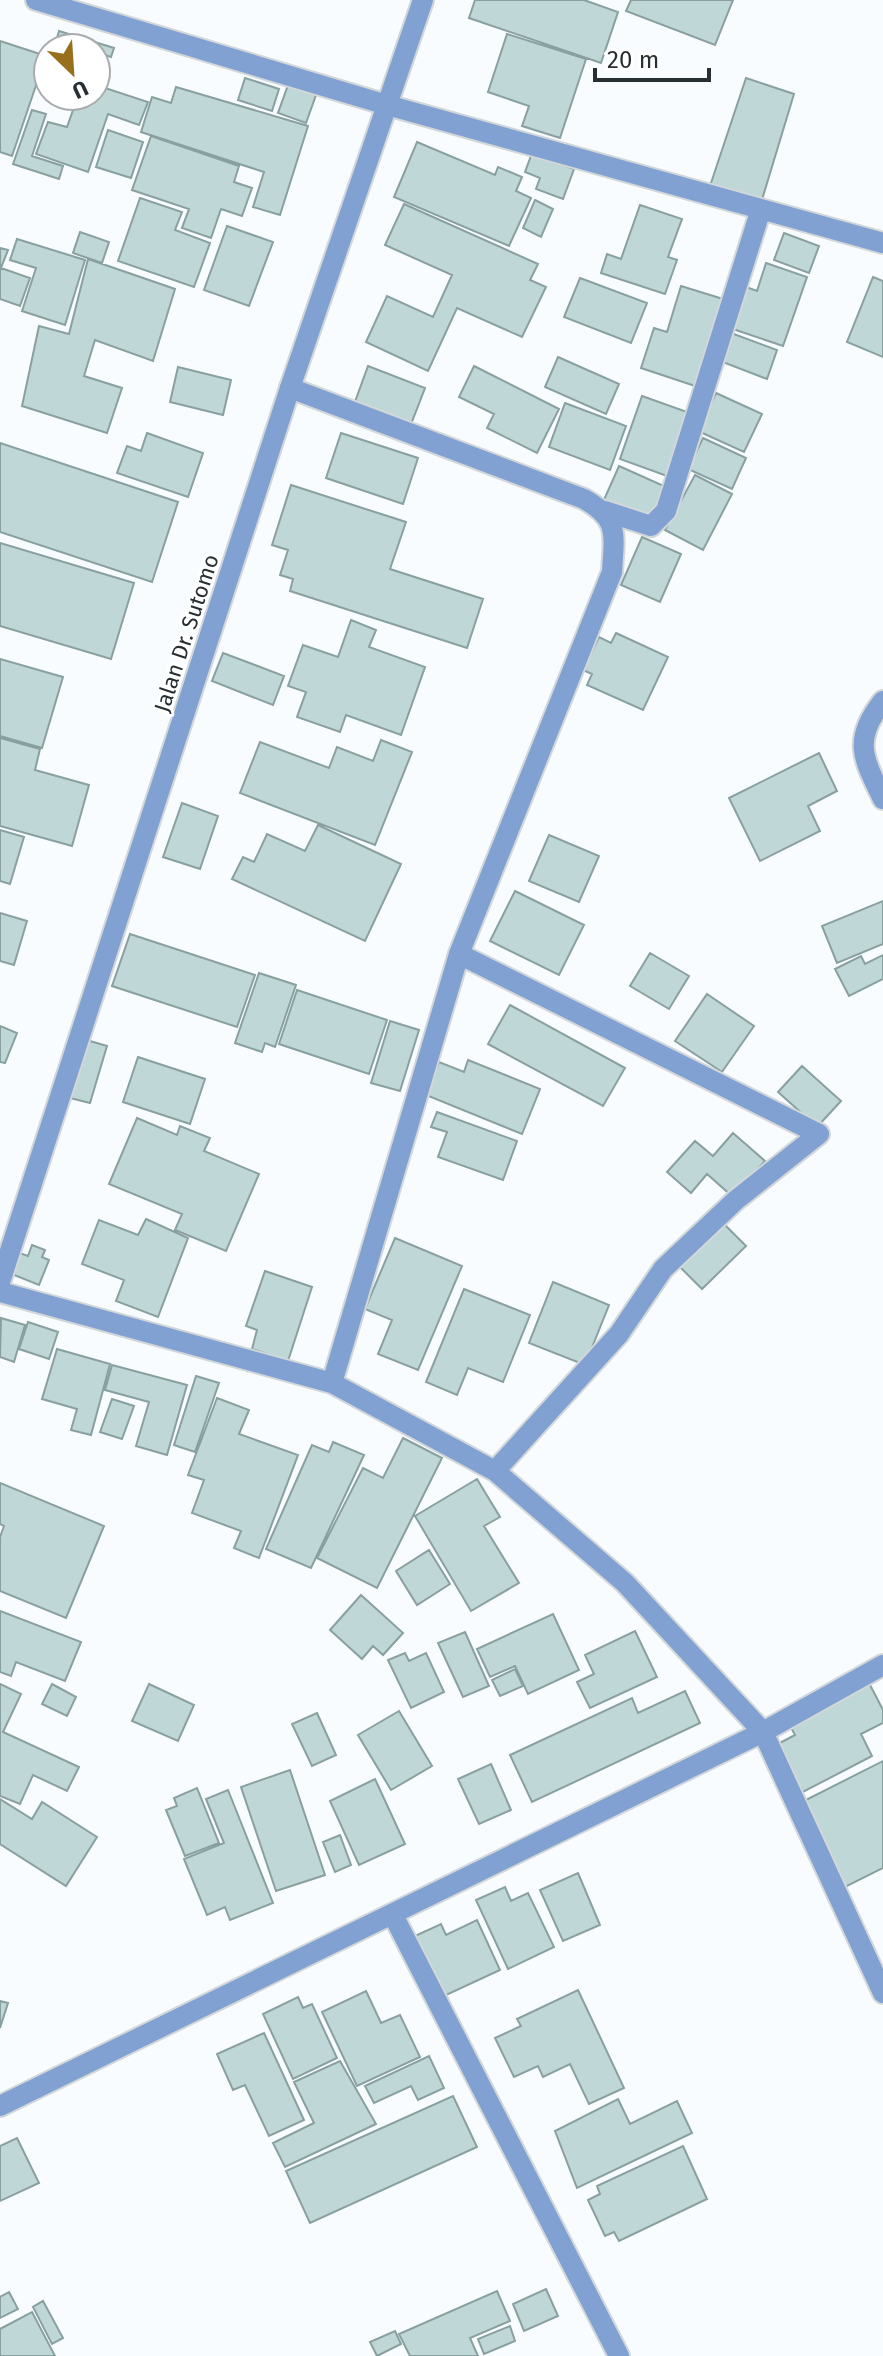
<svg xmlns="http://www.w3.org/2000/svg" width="883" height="2356" viewBox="0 0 883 2356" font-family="'Fira Sans',sans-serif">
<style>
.building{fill:#c0d7d8;stroke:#89a0a1;stroke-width:2}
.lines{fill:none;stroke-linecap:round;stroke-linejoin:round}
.minor-casing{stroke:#d2d7d9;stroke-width:24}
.tertiary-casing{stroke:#d2d7d9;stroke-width:24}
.minor{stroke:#81a1d2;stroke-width:20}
.tertiary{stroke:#81a1d2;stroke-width:20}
.labels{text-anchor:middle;stroke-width:6;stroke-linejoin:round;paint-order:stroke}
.street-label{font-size:22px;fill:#272f32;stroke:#fff}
</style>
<rect width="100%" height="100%" fill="#f8fcfe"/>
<path class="building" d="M475,0H584L618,12L601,63L469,18Z
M631,0H733L715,45L626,11Z
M59,31L114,48L111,57L96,52V48H54Z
M507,34L586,59L560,138L522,126L529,106L488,92Z
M0,41L46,56L12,156L0,152Z
M245,78L279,89L272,111L238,100Z
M746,78L794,94L761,203L710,186Z
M96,85L148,102L139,125L108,114L88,172L36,154L48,122L67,127L78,96H96Z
M288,85L316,95L306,123L278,113Z
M176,87L308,126L280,215L253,207L264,172L141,132L152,97L171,103Z
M32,110L46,114L32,156L63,166L59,179L13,164Z
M108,130L143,142L131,178L96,167Z
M151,136L239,166L234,182L252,188L242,216L221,209L211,238L182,228L189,209L132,190Z
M417,142L495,175L498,167L522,177L516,191L531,198L509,246L394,197Z
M532,153L574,169L563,199L536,189L540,178L525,172Z
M140,198L182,212L175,230L210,243L194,287L118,261Z
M535,200L553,209L541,237L523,228Z
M404,204L538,264L530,280L546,287L522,337L457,308L428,371L366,342L387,296L433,317L452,275L385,245Z
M640,205L682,219L668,257L677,260L665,294L601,273L607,254L621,259Z
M227,226L273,242L249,306L204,290Z
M80,232L109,242L102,263L73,253Z
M784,233L819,246L809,273L774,260Z
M17,239L85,260L65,325L22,311L36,268L10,260Z
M0,248L8,250L1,268L30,278L20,306L0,299Z
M88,259L175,289L153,361L95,340L84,376L122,388L107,433L22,406L39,326L69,334Z
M766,263L807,277L783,346L727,327L741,285L757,291Z
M873,277L883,281V357L847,342Z
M580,278L647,303L631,343L564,317Z
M681,286L723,299L695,386L641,368L654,328L667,332Z
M731,333L777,350L767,379L720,361Z
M558,357L619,384L606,414L545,387Z
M368,366L425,388L408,432L352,410Z
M474,366L559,409L537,453L487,428L494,414L459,397Z
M178,367L231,380L223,415L170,402Z
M716,393L762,414L744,452L698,431Z
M642,396L690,413L667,476L620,459Z
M565,403L626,426L610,470L549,447Z
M147,433L203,453L188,497L117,473L127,446L141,451Z
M341,433L418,458L403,504L326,478Z
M703,438L746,458L732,489L688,469Z
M0,443L178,502L152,582L0,532Z
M619,466L666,487L650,523L603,502Z
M695,475L732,494L703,550L665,530Z
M291,485L406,522L390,569L483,599L467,648L290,591L293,579L280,575L288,550L272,545Z
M642,537L681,554L660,602L621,585Z
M0,543L134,583L111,659L0,626Z
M351,620L376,630L369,647L425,667L401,735L346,715L340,732L297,717L306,692L288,686L303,645L338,657Z
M616,633L668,657L643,710L587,685L592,674L583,670L599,637L611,643Z
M223,653L284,676L273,705L212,681Z
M0,659L63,677L42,748L0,736Z
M0,738L40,749L35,770L89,785L72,846L0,826Z
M381,740L412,752L375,845L240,793L260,742L329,768L337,747L373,761Z
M819,753L837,791L808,806L820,831L760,861L729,798Z
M182,803L218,816L200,869L163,857Z
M318,825L401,864L365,941L232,879L243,857L254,862L267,834L305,851Z
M0,830L24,837L10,884L0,881Z
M549,835L599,856L579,902L529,881Z
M515,891L584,925L559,975L490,941Z
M883,901V944L837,963L822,926Z
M0,913L27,921L14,965L0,961Z
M130,934L255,975L237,1027L112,986Z
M650,953L689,976L669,1009L630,986Z
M883,955V979L849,996L835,969L861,956L865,964Z
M259,973L296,985L275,1047L265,1043L262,1052L235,1043Z
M297,990L387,1020L369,1074L279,1044Z
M707,994L754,1026L722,1072L675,1041Z
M510,1005L625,1068L603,1106L488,1044Z
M390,1021L419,1030L400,1091L371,1083Z
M0,1026L17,1033L5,1063L0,1062Z
M83,1039L107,1046L90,1103L66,1097Z
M138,1057L205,1079L190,1124L123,1102Z
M468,1060L540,1089L522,1134L426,1095L439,1062L464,1072Z
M802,1066L841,1101L817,1127L778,1092Z
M437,1112L517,1141L503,1180L438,1157L447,1132L431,1127Z
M137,1118L177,1135L180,1126L210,1138L204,1151L259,1174L226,1251L175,1230L182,1214L109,1184Z
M733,1133L765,1161L733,1197L707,1174L691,1193L667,1172L695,1141L713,1156Z
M146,1219L188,1238L158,1317L116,1301L124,1280L82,1264L99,1220L138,1235Z
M724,1224L746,1246L702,1289L680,1267Z
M395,1238L462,1266L418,1370L378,1354L392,1320L365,1309Z
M32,1245L45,1250L42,1257L49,1260L39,1285L9,1273L17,1252L28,1256Z
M265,1271L312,1287L288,1361L252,1349L257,1330L246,1326Z
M553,1282L609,1305L585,1365L529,1343Z
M464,1289L530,1315L503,1382L468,1368L457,1395L426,1382Z
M1,1318L25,1325L14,1362L0,1357Z
M28,1322L58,1332L49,1359L19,1349Z
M57,1349L110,1364L91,1435L71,1430L77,1409L42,1399Z
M112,1365L187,1385L167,1455L136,1446L149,1402L105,1390Z
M196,1376L219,1383L195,1452L174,1445Z
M217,1398L249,1410L239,1434L298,1455L259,1558L234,1548L241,1531L192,1513L204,1480L188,1475Z
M112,1399L134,1406L122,1439L100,1432Z
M403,1438L442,1458L377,1588L317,1558L363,1468L383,1478Z
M333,1442L364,1455L311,1568L266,1549L312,1445L329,1452Z
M477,1479L500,1517L484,1526L519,1583L471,1611L415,1516Z
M0,1483L104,1526L66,1618L0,1591V1537L4,1526L0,1524Z
M429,1550L450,1584L417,1605L396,1571Z
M361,1595L403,1633L383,1655L373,1646L362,1659L330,1630Z
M0,1611L81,1642L65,1681L16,1662L11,1676L0,1672Z
M553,1614L579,1670L528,1694L515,1666L490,1677L477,1649Z
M635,1631L657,1677L590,1708L577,1682L594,1674L585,1655Z
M465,1632L489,1686L463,1697L438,1643Z
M405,1653L409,1661L426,1653L444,1692L411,1708L388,1660Z
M515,1669L523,1686L500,1696L492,1680Z
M868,1681L883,1710V1723L861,1734L872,1756L799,1794L774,1746L795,1735L788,1722Z
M0,1684L21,1694L3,1732L79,1767L67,1791L33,1775L20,1804L0,1796Z
M52,1684L76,1697L67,1716L42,1704Z
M149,1684L194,1705L178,1741L132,1721Z
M685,1691L700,1723L532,1802L510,1755L632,1698L638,1713Z
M399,1711L432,1766L391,1790L358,1735Z
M317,1713L336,1755L312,1766L292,1724Z
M883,1761V1868L843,1888L800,1803Z
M491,1764L511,1810L479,1824L458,1779Z
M290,1770L325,1875L276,1891L241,1787Z
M375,1779L405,1844L359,1865L330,1801Z
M197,1788L219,1843L185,1856L166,1810L177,1806L174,1798Z
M228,1790L273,1903L230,1920L225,1907L207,1915L184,1859L224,1843L206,1799Z
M0,1799L32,1819L42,1802L97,1837L66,1886L0,1844Z
M340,1835L351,1865L335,1872L323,1842Z
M578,1873L600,1925L563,1941L540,1890Z
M505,1887L511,1901L528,1893L554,1947L508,1969L476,1900Z
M477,1920L500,1970L444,1996L415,1936L441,1924L446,1935Z
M578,1990L624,2088L589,2104L570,2064L543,2077L538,2066L514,2077L495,2038L521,2026L517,2019Z
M366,1991L381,2023L400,2015L420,2057L357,2086L322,2012Z
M298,1997L303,2008L312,2004L337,2058L293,2079L263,2014Z
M0,2001L8,2003L0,2028Z
M264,2033L304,2120L269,2136L245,2085L233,2090L217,2054Z
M429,2056L444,2088L418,2100L411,2086L374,2103L365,2086Z
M340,2061L376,2124L285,2167L273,2143L314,2123L294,2082Z
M453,2096L477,2147L310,2223L286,2171Z
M618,2099L630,2124L677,2101L692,2133L577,2188L555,2131Z
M17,2138L39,2183L0,2201V2146Z
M683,2146L707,2199L619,2241L614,2232L605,2236L588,2200L600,2194L597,2186Z
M546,2289L558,2316L524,2331L513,2304Z
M497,2291L510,2321L470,2338L478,2356H410L399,2334Z
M9,2292L18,2309L0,2318V2297Z
M43,2301L63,2338L52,2344L33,2307Z
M32,2312L55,2356H0V2329Z
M510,2326L515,2341L484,2354L478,2339Z
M395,2331L401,2344L377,2356L370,2342Z"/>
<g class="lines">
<defs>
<path id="minor" d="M36,0L387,105L883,243
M290,388L584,499C620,519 614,535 612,572L459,954L332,1383
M605,511L651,526L666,511L761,209
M883,701C852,740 863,758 883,799
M459,954L819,1134L736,1200L663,1269L619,1334L495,1471
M0,1292L332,1383L495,1471L625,1583L763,1732L883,1993
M393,1915L619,2356
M0,2106L763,1732L883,1665"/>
<path id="tertiary" d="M0,1282L290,388L423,0"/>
</defs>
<use href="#minor" class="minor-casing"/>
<use href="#tertiary" class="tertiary-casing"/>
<use href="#minor" class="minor"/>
<use href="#tertiary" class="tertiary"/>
</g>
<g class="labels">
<g class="street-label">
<text transform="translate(186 633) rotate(-72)" y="8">Jalan Dr. Sutomo</text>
</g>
</g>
<g transform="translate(72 72) rotate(155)"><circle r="38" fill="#ffffff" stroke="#a9acad" stroke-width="2"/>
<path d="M0-6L14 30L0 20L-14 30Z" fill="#986f1b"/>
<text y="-12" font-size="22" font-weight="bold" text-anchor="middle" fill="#272f32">U</text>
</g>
<path d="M595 68v12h114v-12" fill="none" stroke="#272f32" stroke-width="4"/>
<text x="607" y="68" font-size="24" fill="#272f32" stroke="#ffffff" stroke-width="6" paint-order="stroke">20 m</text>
</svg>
